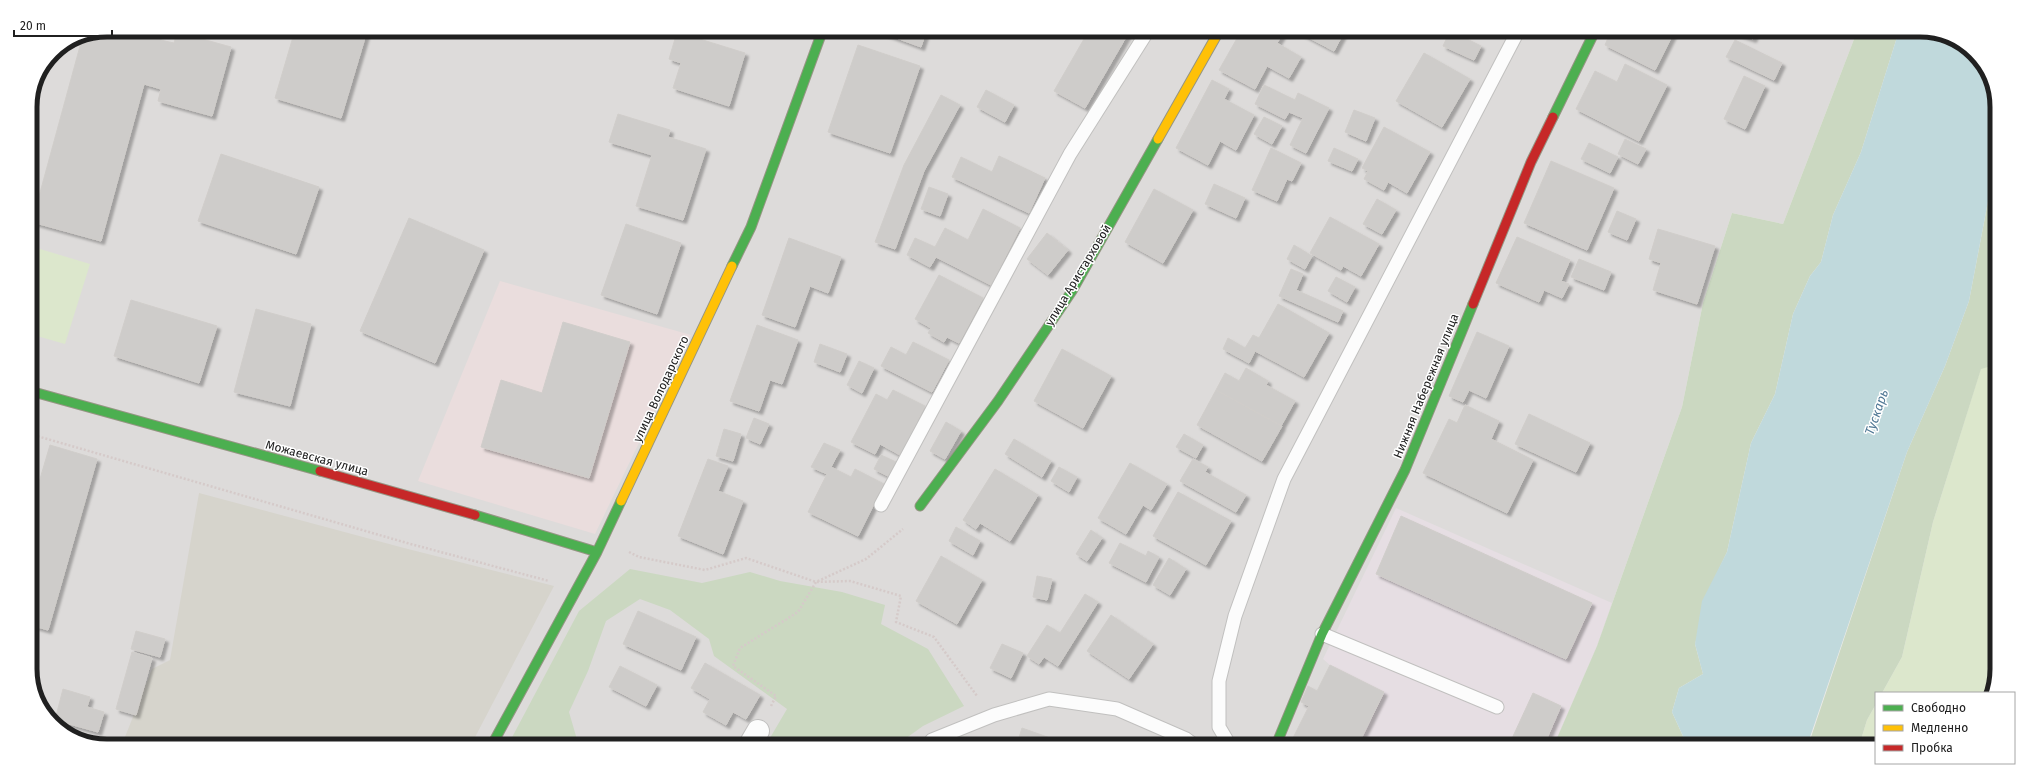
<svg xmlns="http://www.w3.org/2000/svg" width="2027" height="776" viewBox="0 0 2027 776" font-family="'Fira Sans',sans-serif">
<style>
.residential{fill:#dddbda}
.commercial{fill:#eadddd}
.industrial{fill:#e6dee3}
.construction{fill:#d6d4cc}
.grass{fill:#dce7cc}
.forest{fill:#cbd8c1}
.water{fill:#c0d9dc}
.building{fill:#ceccca;stroke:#d0cdca;filter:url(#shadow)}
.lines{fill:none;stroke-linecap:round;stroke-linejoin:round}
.lane-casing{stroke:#c1c0bf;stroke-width:15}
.street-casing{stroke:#c1c0bf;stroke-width:24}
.fast-casing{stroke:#959583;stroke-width:11}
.slow-casing{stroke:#959583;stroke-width:11}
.jam-casing{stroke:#959583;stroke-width:11}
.path{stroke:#d5cac9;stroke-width:2.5;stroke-dasharray:2 2;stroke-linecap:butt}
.lane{stroke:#fcfcfc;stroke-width:13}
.street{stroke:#fcfcfc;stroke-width:22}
.fast{stroke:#4caf50;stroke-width:9}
.slow{stroke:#ffc107;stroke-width:9}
.jam{stroke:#c62828;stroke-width:9}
.labels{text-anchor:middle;stroke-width:3;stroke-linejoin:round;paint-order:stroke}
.street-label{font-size:12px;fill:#202020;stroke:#fff}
.water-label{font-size:13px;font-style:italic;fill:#507895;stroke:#fff}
.rim{fill:none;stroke:#202020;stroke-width:5}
</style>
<defs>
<filter id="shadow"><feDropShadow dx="3.5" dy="3.5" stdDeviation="1" flood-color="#0004"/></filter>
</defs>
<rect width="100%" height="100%" fill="#edebe9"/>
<path class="residential" d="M107,30L1856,34L1783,224L1732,213L1703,303L1682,407L1597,646L1554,745L82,742L46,716L30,674V102L53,52L78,36Z"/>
<path class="commercial" d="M500,281L691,335L595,534L418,481Z"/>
<path class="industrial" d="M1396,508L1612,603L1597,646L1554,745H1288L1293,738L1330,665L1323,659Z"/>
<path class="construction" d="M199,493L404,548L554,586L472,743L123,742L152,669L170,660Z"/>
<path class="grass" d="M30,246L90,264L65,344L30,334Z
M1995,365L1993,693H1882L1902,657L1933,522L1981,368Z
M1876,704V746H1859L1867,720Z"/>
<path class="forest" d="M1856,34H1898L1861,152L1833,215L1821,262L1810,276L1793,314L1775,394L1751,443L1727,552L1716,575L1695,644L1703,674L1679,688L1672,712L1687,745H1554L1597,646L1682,407L1703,303L1732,213L1783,224Z
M1996,175L1995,365L1981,369L1933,522L1902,657L1882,693H1876V704L1867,720L1859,746H1808L1907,452L1945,366L1969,301L1989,196Z
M630,569L702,583L750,572L780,581L842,592L885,605L881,624L928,649L964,706L923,726L898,744L767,743L787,709L714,656L709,639L670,610L640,599L606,621L588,671L569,712L578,743H509L579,611Z"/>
<path class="water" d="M1898,34H1945L1981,60L1997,102L1996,175L1989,196L1969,301L1945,366L1907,452L1807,746L1687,745L1672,712L1679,688L1703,674L1695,644L1702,601L1727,552L1751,443L1775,394L1793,314L1810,276L1821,262L1833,215L1861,152Z"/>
<path class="building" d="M107,30H159L156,39L174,43L177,32L231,47L212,116L158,101L161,89L144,84L101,241L32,222L83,35Z
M295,30L367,31L341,118L275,98Z
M677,32L745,53L729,106L673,88L681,63L669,59Z
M880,32H926L921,47Z
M1088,32H1129L1085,108L1054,91Z
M1240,33H1278L1282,35L1277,43L1301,57L1289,78L1267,66L1255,89L1219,70Z
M1300,33H1340L1343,34L1334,51Z
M1449,33H1455L1481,46L1474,60L1443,46Z
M1610,33L1673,34L1655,70L1605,45Z
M1738,34H1755L1753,39Z
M1735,40L1782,63L1774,80L1726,57Z
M858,45L920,66L890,153L828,132Z
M1424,53L1470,79L1442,127L1396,101Z
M1625,64L1667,85L1639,141L1576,109L1595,71L1617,82Z
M1744,76L1765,86L1745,129L1724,119Z
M1212,80L1229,89L1224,99L1254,115L1236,150L1220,141L1208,165L1176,148Z
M1264,85L1295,100L1298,93L1329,108L1306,153L1290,145L1303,118L1289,112L1285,119L1255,104Z
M986,90L1014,105L1005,122L977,107Z
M941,95L960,105L924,171L895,249L875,242L904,165Z
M1354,110L1375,118L1366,141L1345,132Z
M618,114L670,130L668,137L706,149L683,220L636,206L652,155L609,142Z
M1264,117L1282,126L1272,144L1254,134Z
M1384,127L1430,152L1407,193L1388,182L1384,190L1364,179L1368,171L1362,168Z
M1625,139L1646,149L1638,164L1618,154Z
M1589,143L1618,157L1610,173L1581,159Z
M1271,148L1301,163L1292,181L1287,179L1277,201L1252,190Z
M1334,148L1358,159L1352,171L1328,161Z
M221,154L319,187L296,254L198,221Z
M999,156L1045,178L1029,213L952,177L961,157L992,172Z
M1551,161L1614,188L1587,250L1524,223Z
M1214,184L1245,198L1236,218L1205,204Z
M929,187L948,194L940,216L921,209Z
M1154,189L1193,210L1163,263L1125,242Z
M1377,199L1396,210L1382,234L1363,224Z
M983,209L1020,228L991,285L936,257L930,267L907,255L915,238L935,247L945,228L968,240Z
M1617,211L1636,219L1627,240L1608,232Z
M1330,217L1379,244L1361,276L1343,266L1341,270L1310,253Z
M409,218L484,250L435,363L360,331Z
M626,224L681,243L657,314L601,295Z
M1658,229L1715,246L1697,304L1653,290L1661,263L1649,259Z
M1047,233L1068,250L1048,275L1027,259Z
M1517,237L1570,260L1561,281L1569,284L1562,298L1544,290L1539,302L1496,283Z
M789,238L841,257L828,293L810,286L795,327L762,315Z
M1294,245L1312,256L1305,269L1287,259Z
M1579,259L1611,272L1604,290L1571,277Z
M1291,269L1303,274L1296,290L1343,311L1338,322L1279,296Z
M939,275L983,298L959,343L947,337L944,342L928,333L931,328L915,319Z
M1336,277L1355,287L1347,302L1328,291Z
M131,300L217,326L199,383L114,356Z
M1278,304L1329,333L1304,377L1255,351L1249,363L1223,349L1228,338L1245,348L1253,335L1259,338Z
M256,309L311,324L290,406L234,392Z
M563,322L630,342L589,478L481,447L501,380L542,393Z
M757,325L798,340L782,384L770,380L759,411L730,401Z
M1477,332L1509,346L1486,398L1469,390L1463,402L1449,396Z
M913,342L949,360L932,392L881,366L891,347L906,355Z
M820,344L847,354L840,372L814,362Z
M1062,349L1111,376L1083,428L1034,401Z
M859,361L874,368L862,393L847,385Z
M1246,368L1268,381L1266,385L1295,401L1281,426L1216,390L1225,373L1239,381Z
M893,390L925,406L900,455L880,444L875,454L851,442L876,394L887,400Z
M1216,390L1282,426L1262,461L1197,425Z
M1465,405L1499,421L1491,439L1533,460L1507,513L1423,473L1449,419L1457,423Z
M1529,414L1590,443L1576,472L1515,444Z
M754,418L769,424L760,444L746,438Z
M946,422L961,431L945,459L930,451Z
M724,429L741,434L733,461L716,456Z
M1184,434L1203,445L1196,458L1176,447Z
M1014,439L1051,461L1042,477L1005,454Z
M824,443L840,450L831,467L851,477L855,469L884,484L858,536L808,512L827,474L811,467Z
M50,445L97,459L48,630L30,625V513Z
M881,455L896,462L888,476L874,469Z
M708,459L728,466L718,491L743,501L723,554L678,536Z
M1193,459L1208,467L1205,472L1246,495L1236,512L1180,481Z
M1130,463L1167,484L1151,510L1143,505L1126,534L1098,518Z
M1059,467L1077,477L1069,492L1051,481Z
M995,469L1038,495L1010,541L980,523L976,529L963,520Z
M1178,492L1231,521L1206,565L1153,536Z
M1401,516L1592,603L1566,659L1376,574Z
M956,527L980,541L973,555L949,541Z
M1091,530L1102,538L1087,561L1076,554Z
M1120,543L1146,556L1148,551L1159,557L1146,582L1109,563Z
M941,556L982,580L957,624L916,601Z
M1169,558L1186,569L1170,595L1153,585Z
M1037,576L1052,579L1047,600L1033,597Z
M1085,594L1098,602L1058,666L1044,657L1039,664L1027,656L1047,625L1060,633Z
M638,611L696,637L681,670L623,644Z
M1111,615L1153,644L1129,679L1087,651Z
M136,631L165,639L160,657L131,649Z
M1002,644L1023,653L1011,678L990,668Z
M132,652L152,658L136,715L116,709Z
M705,663L760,695L746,719L733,712L726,725L703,712L710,699L691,688Z
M1330,665L1384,692L1358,745H1306L1293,738L1309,706L1301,702L1308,686L1317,691Z
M620,666L657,685L646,706L609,687Z
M63,689L90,697L87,707L104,712L98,732L55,720Z
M1533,693L1561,706L1544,745H1509Z
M1022,728L1067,744H1017Z"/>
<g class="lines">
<defs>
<path id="lane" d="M881,505L1070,154L1147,32
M1322,634L1497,707
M929,744L932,740L994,715L1049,699L1117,709L1186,739L1193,744
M1229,744L1219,727V681L1235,616L1284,479L1517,33"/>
<path id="street" d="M751,743L758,731"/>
<path id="fast" d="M1553,117L1594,33
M732,266L751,227L822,32
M30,391L320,471
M920,506L998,401L1072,291L1158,139
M475,515L597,552
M493,743L597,552L621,501
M1276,745L1322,634L1405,470L1473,304"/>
<path id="slow" d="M1158,139L1218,33
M621,501L732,266"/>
<path id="jam" d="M1473,304L1531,162L1553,117
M320,471L475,515"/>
</defs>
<use href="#lane" class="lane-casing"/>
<use href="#street" class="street-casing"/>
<use href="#fast" class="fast-casing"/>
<use href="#slow" class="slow-casing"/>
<use href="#jam" class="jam-casing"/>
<path class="path" d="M30,434L407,543L549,581
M30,486L37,488
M629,552L639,557L705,570L746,558L816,582L850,581L901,596L896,622L934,637L977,696
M771,706L776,696L733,666L740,648L798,612L816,582L866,559L903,529"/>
<use href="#lane" class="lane"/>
<use href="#street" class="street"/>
<use href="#fast" class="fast"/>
<use href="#slow" class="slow"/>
<use href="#jam" class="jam"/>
</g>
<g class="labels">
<g class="street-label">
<text transform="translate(1078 275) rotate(-59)" y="4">улица Аристарховой</text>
<text transform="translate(1426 386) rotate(-68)" y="4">Нижняя Набережная улица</text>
<text transform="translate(661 389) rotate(-65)" y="4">улица Володарского</text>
<text transform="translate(317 458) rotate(15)" y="4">Можаевская улица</text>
</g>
<g class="water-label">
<text transform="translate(1876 412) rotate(-71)" y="5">Тускарь</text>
</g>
</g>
<path d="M0 0H2027V776H0ZM107 37H1920A70 70 0 0 1 1990 107V669A70 70 0 0 1 1920 739H107A70 70 0 0 1 37 669V107A70 70 0 0 1 107 37Z" fill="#fff" fill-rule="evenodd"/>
<path class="rim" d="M107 37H1920A70 70 0 0 1 1990 107V669A70 70 0 0 1 1920 739H107A70 70 0 0 1 37 669V107A70 70 0 0 1 107 37Z"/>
<rect x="1875" y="692" width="140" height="72" fill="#ffffff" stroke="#a6a6a6"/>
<rect x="1883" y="705" width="20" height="6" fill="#4caf50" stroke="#a6a6a6"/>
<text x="1911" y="712" font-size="12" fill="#202020">Свободно</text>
<rect x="1883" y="725" width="20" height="6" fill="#ffc107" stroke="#a6a6a6"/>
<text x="1911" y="732" font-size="12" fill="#202020">Медленно</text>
<rect x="1883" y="745" width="20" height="6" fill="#c62828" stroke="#a6a6a6"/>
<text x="1911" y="752" font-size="12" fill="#202020">Пробка</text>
<path d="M14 30v6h98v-6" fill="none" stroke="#202020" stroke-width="2"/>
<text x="20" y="30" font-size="12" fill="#202020" stroke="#ffffff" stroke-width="3" paint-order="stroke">20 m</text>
</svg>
